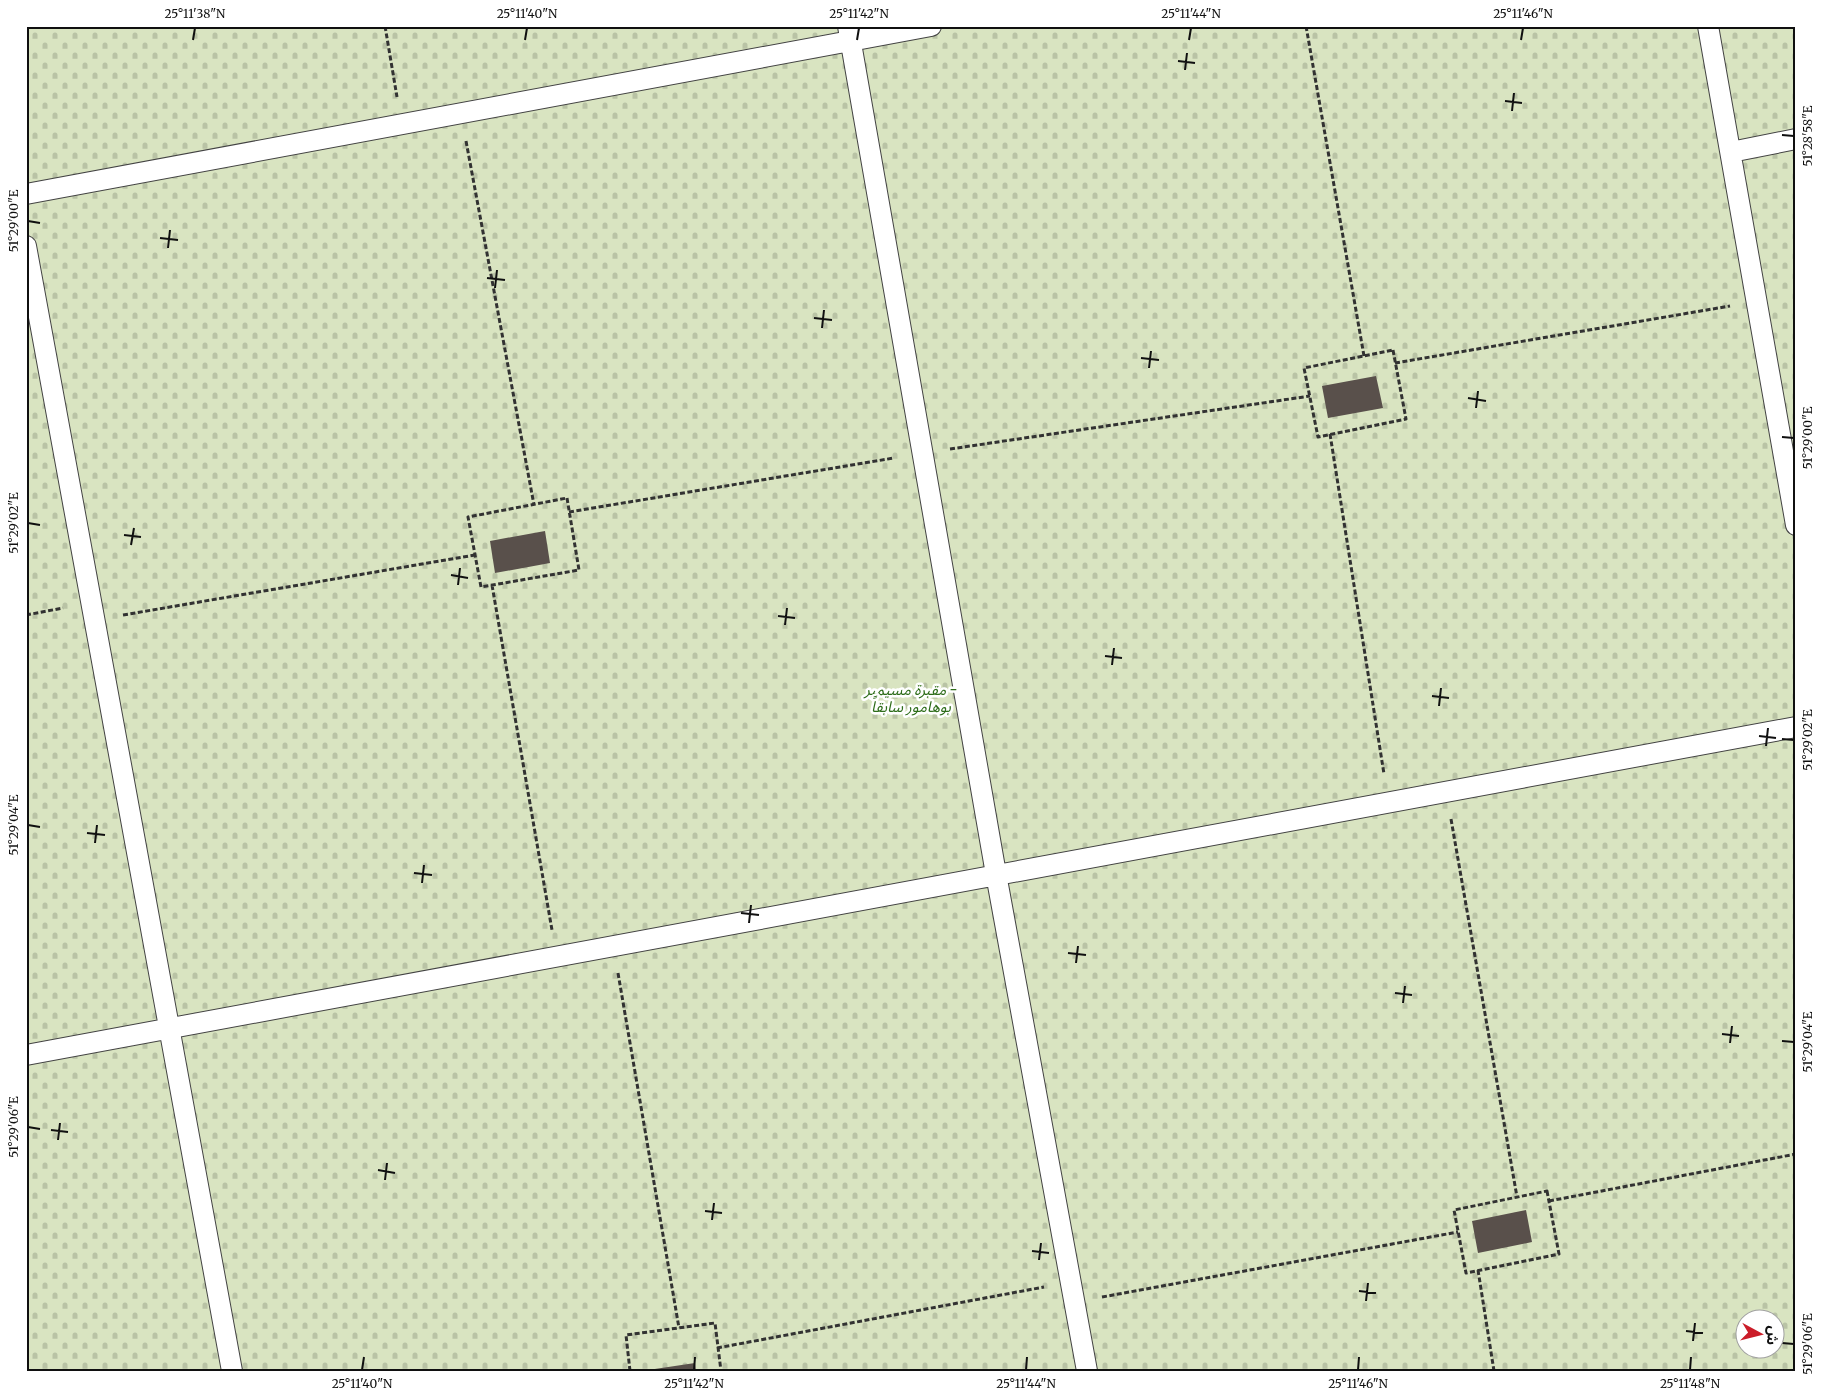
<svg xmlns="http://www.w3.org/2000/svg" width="1822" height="1397" viewBox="0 0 1822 1397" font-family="Merriweather,'Noto Sans Arabic',serif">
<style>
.cemetery{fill:url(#cemetery-stones);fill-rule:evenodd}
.building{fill:#59504b}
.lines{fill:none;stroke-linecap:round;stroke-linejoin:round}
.lane-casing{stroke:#434343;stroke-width:22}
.path{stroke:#323232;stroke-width:3;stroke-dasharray:5 2.5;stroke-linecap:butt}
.lane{stroke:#fff;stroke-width:20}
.ticks{fill:none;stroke:#101010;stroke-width:2}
.labels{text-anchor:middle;stroke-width:5;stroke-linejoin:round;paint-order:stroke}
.park-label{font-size:15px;font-style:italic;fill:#2e6d1a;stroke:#fff}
.neatline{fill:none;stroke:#101010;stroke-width:2}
.ticks-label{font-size:12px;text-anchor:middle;fill:#101010}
</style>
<defs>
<pattern id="cemetery-stones" width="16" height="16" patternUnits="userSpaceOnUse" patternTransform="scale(1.25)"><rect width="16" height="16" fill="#d9e4c1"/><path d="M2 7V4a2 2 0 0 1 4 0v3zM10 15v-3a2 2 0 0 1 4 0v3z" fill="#b9c3a5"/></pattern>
</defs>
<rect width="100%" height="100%" fill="#fffcf3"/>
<path class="cemetery" d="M26,26H1796V1371H26ZM1744,1320H1774V1350H1744Z"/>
<path class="building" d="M1376,376L1383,408L1328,418L1322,386Z
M545,531L550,563L495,573L490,541Z
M1526,1210L1532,1242L1478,1253L1472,1221Z
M695,1363L696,1371H648V1370Z"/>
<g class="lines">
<defs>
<path id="lane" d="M848,26L996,874L1087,1371
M1708,26L1796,525
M1731,152L1796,139
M26,194L931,26
M26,246L232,1371
M26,1055L1796,727"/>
</defs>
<use href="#lane" class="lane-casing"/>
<path class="path" d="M385,26L397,97
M1306,26L1364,356
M466,141L534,505
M1393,350L1406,419L1318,437L1304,368Z
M1395,363L1730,306
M1330,434L1384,774
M950,449L1310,396
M567,498L579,570L481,587L468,517Z
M569,512L894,458
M492,585L552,930
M26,615L63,608
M123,615L475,555
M1451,819L1517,1197
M618,973L679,1328
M1547,1191L1559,1254L1466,1273L1454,1210Z
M1549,1201L1796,1154
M1478,1270L1494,1371
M1102,1297L1458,1232
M717,1348L1044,1287
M630,1371L626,1335L715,1323L721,1371"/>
<use href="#lane" class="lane"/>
</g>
<path class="ticks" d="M193,40L195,28M525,40L527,28M857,40L859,28M1189,40L1191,28M1521,40L1523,28M1178,61L1195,63M1185,70L1187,53M1505,101L1522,103M1512,111L1514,93M1782,135L1794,136M28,221L40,223M160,238L178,240M168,248L170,230M487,278L505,280M495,288L497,270M814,318L832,320M822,328L824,310M1141,358L1159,360M1149,368L1151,351M1468,398L1486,401M1476,408L1478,391M1782,437L1794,438M28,523L40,525M124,535L141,537M131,545L134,528M451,575L468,578M458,585L460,568M778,616L795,618M785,625L787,608M1105,656L1122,658M1112,665L1114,648M1432,696L1449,698M1439,706L1441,688M1759,736L1776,738M1782,739L1794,740M1766,746L1768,728M28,825L40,827M87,833L105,835M95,843L97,825M414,873L432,875M422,883L424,865M741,913L759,915M749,923L751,905M1068,953L1086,955M1076,963L1078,946M1395,993L1412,995M1403,1003L1405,986M1722,1034L1739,1036M1782,1041L1794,1042M1730,1043L1732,1026M28,1127L40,1129M51,1130L68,1132M58,1140L60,1123M378,1170L395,1173M385,1180L387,1163M705,1211L722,1213M712,1220L714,1203M1032,1251L1049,1253M1039,1260L1041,1243M1359,1291L1376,1293M1366,1301L1368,1283M1686,1331L1703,1333M1693,1341L1695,1323M1782,1343L1794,1344M362,1370L364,1357M694,1370L695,1357M1026,1370L1027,1357M1358,1370L1359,1357M1690,1370L1691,1357"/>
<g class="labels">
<g class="park-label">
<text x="911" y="695">مقبرة مسيمير -<tspan x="911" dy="17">بوهامور سابقاً</tspan></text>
</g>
</g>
<rect width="1822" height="1397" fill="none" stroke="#ffffff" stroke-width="55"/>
<g transform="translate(1760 1334) rotate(97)"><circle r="24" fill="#ffffff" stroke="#9f9f9f"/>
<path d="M0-4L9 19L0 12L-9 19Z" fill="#cb1d29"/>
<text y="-8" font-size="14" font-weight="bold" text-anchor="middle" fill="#101010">ش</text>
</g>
<rect x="28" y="28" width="1766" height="1342" class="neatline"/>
<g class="ticks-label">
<text x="195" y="18">25°11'38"N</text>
<text x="527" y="18">25°11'40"N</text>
<text x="859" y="18">25°11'42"N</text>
<text x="1191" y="18">25°11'44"N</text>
<text x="1523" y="18">25°11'46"N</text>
<text transform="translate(1808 136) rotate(-90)" y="4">51°28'58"E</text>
<text transform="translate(14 221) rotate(-90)" y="4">51°29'00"E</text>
<text transform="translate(1808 438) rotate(-90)" y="4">51°29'00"E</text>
<text transform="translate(14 523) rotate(-90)" y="4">51°29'02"E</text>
<text transform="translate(1808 740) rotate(-90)" y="4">51°29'02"E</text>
<text transform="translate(14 825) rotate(-90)" y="4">51°29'04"E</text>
<text transform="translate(1808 1042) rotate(-90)" y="4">51°29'04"E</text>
<text transform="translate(14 1127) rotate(-90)" y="4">51°29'06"E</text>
<text transform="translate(1808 1344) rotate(-90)" y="4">51°29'06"E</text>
<text x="362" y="1388">25°11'40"N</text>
<text x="694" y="1388">25°11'42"N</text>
<text x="1026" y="1388">25°11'44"N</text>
<text x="1358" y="1388">25°11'46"N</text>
<text x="1690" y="1388">25°11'48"N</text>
</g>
</svg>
